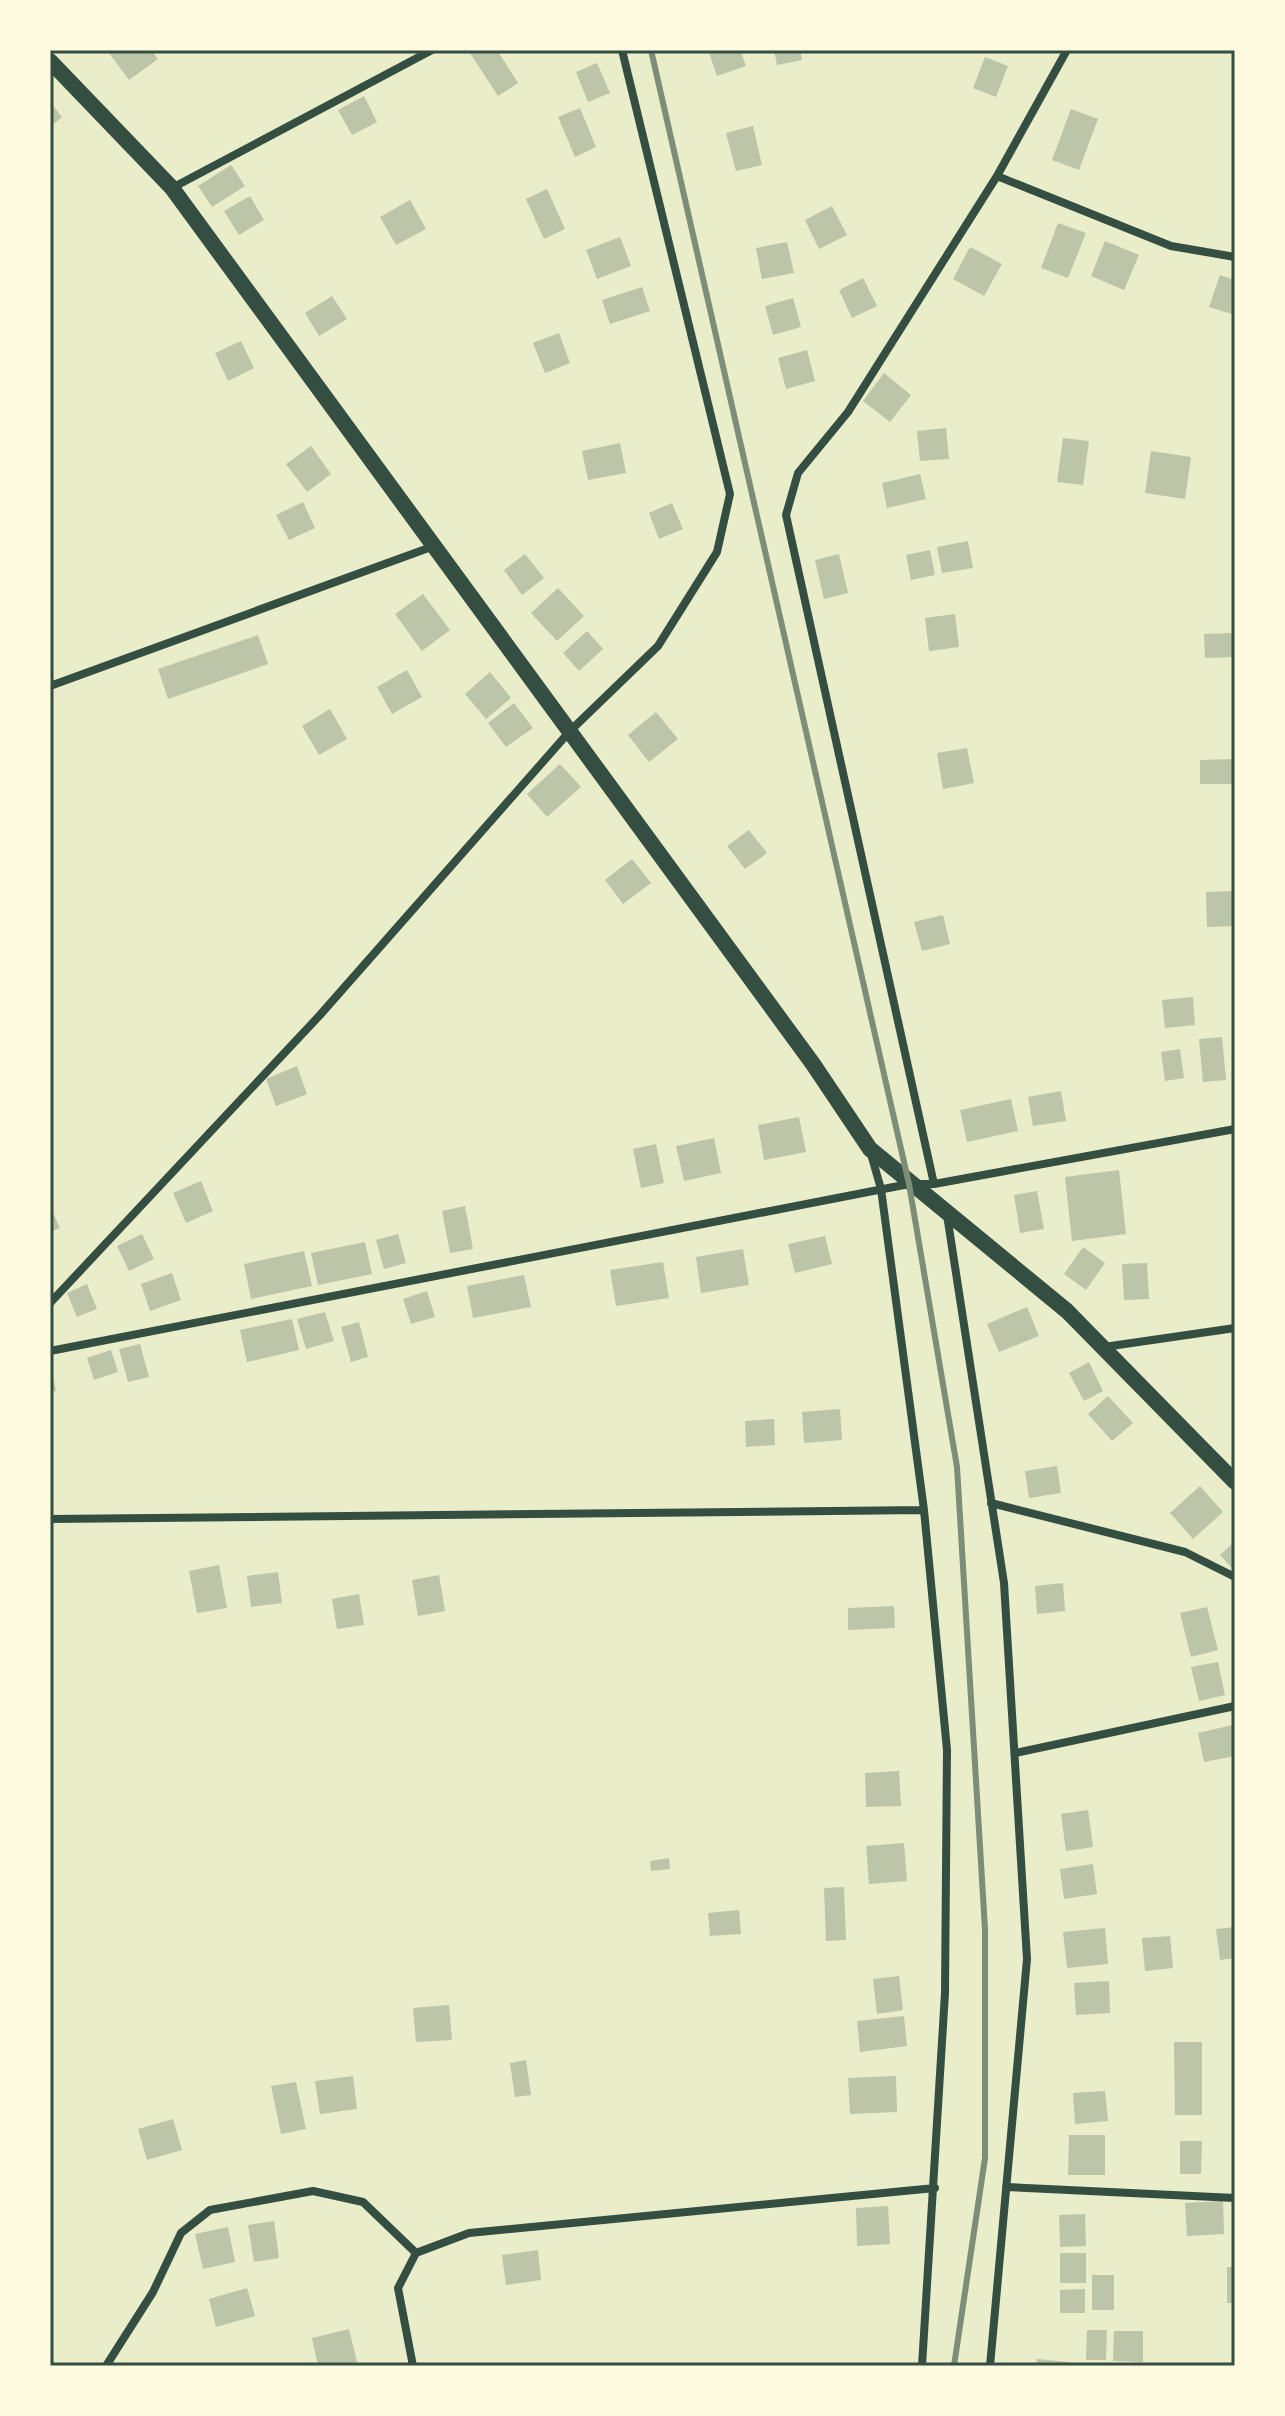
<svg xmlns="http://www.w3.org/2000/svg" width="1285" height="2416" viewBox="0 0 1285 2416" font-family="'PT Serif',serif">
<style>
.building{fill:#bcc5a7}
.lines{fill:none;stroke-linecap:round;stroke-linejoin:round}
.minor{stroke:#344e41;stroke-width:8}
.secondary{stroke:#344e41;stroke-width:16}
.rail{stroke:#7c8e77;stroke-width:6}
.neatline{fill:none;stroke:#344e41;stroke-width:3}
</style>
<rect width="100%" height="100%" fill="#e9edc9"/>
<path class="building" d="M113,50H151L158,59L129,80L109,53Z
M474,50H497L518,83L498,96L470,53Z
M708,50H740L746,66L717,76Z
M774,50H800L802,60L777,65Z
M985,57L1008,66L996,97L973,88Z
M597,63L610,93L588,102L576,72Z
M364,96L377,122L352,135L338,110Z
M50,102L62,117L50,127Z
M580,108L596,147L575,157L558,117Z
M1071,109L1098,119L1079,170L1052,160Z
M753,126L762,165L736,171L726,133Z
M231,165L245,186L212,207L198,186Z
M547,189L565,229L544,239L526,199Z
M250,196L264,220L239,235L224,211Z
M410,200L426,229L396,245L380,217Z
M832,206L847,235L819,249L805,220Z
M1058,223L1086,233L1068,278L1041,268Z
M620,237L631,266L597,279L586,250Z
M1105,241L1139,255L1124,290L1091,276Z
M787,242L794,273L762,279L756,248Z
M970,247L1002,264L984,296L953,279Z
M1220,275L1235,280V315L1209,307Z
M863,278L877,306L852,318L839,290Z
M642,287L650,311L610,324L602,300Z
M332,296L347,319L319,336L305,313Z
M793,298L801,327L773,335L765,306Z
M559,333L570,363L545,373L533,343Z
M241,341L254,368L228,381L215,353Z
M807,350L815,381L786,389L778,358Z
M884,373L911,395L890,422L863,401Z
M946,428L949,459L920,461L917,431Z
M1063,438L1089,441L1083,485L1057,482Z
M620,443L626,473L588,480L582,451Z
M311,446L331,474L307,492L286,464Z
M1151,451L1191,457L1185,499L1145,493Z
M920,474L926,499L887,508L882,483Z
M303,502L315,528L289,540L276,515Z
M672,503L683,529L659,539L649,513Z
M968,541L973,568L942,573L937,547Z
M930,550L935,575L911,580L906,555Z
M525,554L544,578L522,595L504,570Z
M839,554L848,593L824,599L815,560Z
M558,588L584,616L557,641L531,613Z
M423,594L450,630L422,651L395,614Z
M955,614L959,647L929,651L925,618Z
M587,631L603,649L579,671L563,653Z
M1235,633V657L1205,658L1204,634Z
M258,635L268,664L168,699L158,669Z
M407,670L422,697L392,714L377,687Z
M490,672L511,698L486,719L465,694Z
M514,703L533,728L506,747L488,723Z
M330,709L347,739L319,755L302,726Z
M656,712L678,739L649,762L628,735Z
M967,748L974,783L943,789L937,753Z
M1235,759V784H1200V760Z
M560,764L581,787L547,817L527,794Z
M749,830L767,853L745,869L727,846Z
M632,859L651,883L623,904L605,880Z
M1235,891V926L1207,927L1206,892Z
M943,915L950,944L922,951L914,922Z
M1193,997L1195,1025L1165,1028L1162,1000Z
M1222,1037L1226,1080L1203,1082L1199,1039Z
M1180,1049L1184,1078L1165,1081L1161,1052Z
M297,1066L307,1094L276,1106L266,1079Z
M1061,1091L1066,1121L1033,1126L1028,1097Z
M1011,1099L1018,1131L967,1142L960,1110Z
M799,1117L806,1152L764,1160L758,1125Z
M714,1138L721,1173L684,1181L676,1146Z
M656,1144L664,1183L641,1188L633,1149Z
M1119,1170L1126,1234L1072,1241L1065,1177Z
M201,1181L213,1211L186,1223L173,1193Z
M1037,1191L1044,1229L1020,1233L1014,1195Z
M50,1206L60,1228L50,1232Z
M465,1206L473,1249L450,1253L442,1211Z
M142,1234L154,1259L129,1271L117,1246Z
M398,1234L406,1263L384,1269L376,1240Z
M825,1236L832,1264L795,1273L788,1244Z
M365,1242L372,1274L318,1285L311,1253Z
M1083,1247L1105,1263L1086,1290L1064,1274Z
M743,1249L749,1285L701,1293L696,1257Z
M304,1251L312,1286L251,1299L244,1264Z
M663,1262L669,1298L616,1306L610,1270Z
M1147,1263L1149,1299L1124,1300L1122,1264Z
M172,1273L181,1300L150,1311L141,1284Z
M524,1275L531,1307L473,1318L467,1286Z
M87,1284L97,1309L77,1317L67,1293Z
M427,1291L435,1317L411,1324L403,1299Z
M1027,1307L1039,1336L999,1352L987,1324Z
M325,1312L334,1341L306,1349L297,1319Z
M292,1319L299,1350L247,1362L240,1330Z
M359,1322L368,1357L351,1362L341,1327Z
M140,1344L149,1377L128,1382L119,1349Z
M111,1350L118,1372L94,1380L87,1358Z
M1089,1362L1103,1391L1084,1401L1069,1373Z
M50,1365L56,1391L50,1392Z
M1108,1396L1133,1423L1112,1441L1088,1414Z
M840,1409L842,1440L804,1443L802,1412Z
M774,1419L775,1445L746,1447L745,1421Z
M1057,1466L1061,1493L1029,1498L1025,1471Z
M1200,1486L1223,1512L1193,1539L1170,1513Z
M1235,1541V1571L1220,1555Z
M219,1565L227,1608L197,1613L189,1571Z
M278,1572L282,1603L251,1607L247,1576Z
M439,1575L445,1611L418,1616L412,1580Z
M1063,1583L1065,1611L1037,1614L1035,1586Z
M359,1594L364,1625L337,1629L332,1599Z
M894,1606L895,1628L848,1630V1608Z
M1207,1607L1218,1650L1191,1657L1180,1613Z
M1218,1662L1225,1695L1199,1701L1191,1667Z
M1233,1725L1235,1756L1204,1762L1198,1733Z
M899,1771L901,1806L866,1807L865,1773Z
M1088,1810L1093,1847L1066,1851L1061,1814Z
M904,1843L907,1881L869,1884L866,1846Z
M669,1858L670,1869L651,1871L650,1861Z
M1093,1864L1097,1894L1064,1899L1060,1869Z
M844,1887L846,1940L826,1941L824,1888Z
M739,1910L741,1934L710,1936L708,1913Z
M1235,1927V1958L1220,1960L1216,1929Z
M1105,1928L1108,1964L1067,1968L1063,1932Z
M1170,1936L1173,1968L1145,1971L1142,1938Z
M899,1976L903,2010L877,2014L873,1979Z
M1109,1981L1110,2013L1076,2015L1074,1983Z
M449,2005L452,2040L416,2042L413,2008Z
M904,2016L907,2046L860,2052L857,2021Z
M1174,2042H1202V2115H1175Z
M526,2060L531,2095L515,2097L510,2063Z
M353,2076L357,2109L320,2114L315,2081Z
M896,2076L897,2112L850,2114L848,2078Z
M296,2082L306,2129L281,2134L271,2086Z
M1105,2091L1108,2121L1075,2124L1073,2093Z
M173,2119L182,2150L147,2160L138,2129Z
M1069,2135H1105V2175H1068Z
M1180,2141H1202L1201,2174H1180Z
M1223,2201L1224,2234L1187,2236L1185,2203Z
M888,2206L890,2244L857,2246L856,2208Z
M1085,2214L1086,2246L1060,2247L1059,2215Z
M274,2221L279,2258L254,2262L248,2225Z
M228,2227L235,2262L203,2269L195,2234Z
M538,2250L541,2280L506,2285L502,2255Z
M1060,2253H1086V2283H1060Z
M1227,2267H1235V2303H1227Z
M1092,2275H1114V2310H1092Z
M247,2288L255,2316L216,2327L209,2299Z
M1085,2289V2313H1060V2290Z
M349,2329L357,2362L318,2366L312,2338Z
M1087,2330H1107L1106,2360H1086Z
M1114,2331H1143V2362L1113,2361Z
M1037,2359L1069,2362V2366H1036Z"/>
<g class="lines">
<path class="minor" d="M997,176L1171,246L1235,257
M172,188L432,50
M50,686L434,546
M871,1154L881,1189L924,1510L947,1750L945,1993L922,2366
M934,1184L786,515L798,473L848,412L997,176L1067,50
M947,1215L1004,1583L1027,1959L990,2366
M50,1303L320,1015L570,731L658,646L717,552L730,494L622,50
M1104,1347L1235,1328
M50,1351L909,1184H934L1235,1129
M991,1503L1185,1552L1235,1577
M50,1519L924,1510
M1015,1753L1235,1706
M1006,2187L1235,2198
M106,2366L153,2292L181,2233L210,2210L313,2191L363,2202L416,2253
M413,2366L398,2288L416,2253L469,2233L935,2188"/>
<path class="secondary" d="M50,61L172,188L813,1064L870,1149L1067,1311L1235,1482"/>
<path class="rail" d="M651,50L909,1184L957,1467L985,1929V2158L954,2366"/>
</g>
<rect width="1285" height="2416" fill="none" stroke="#fefae0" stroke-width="104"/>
<rect x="52" y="52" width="1181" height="2312" class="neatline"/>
</svg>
